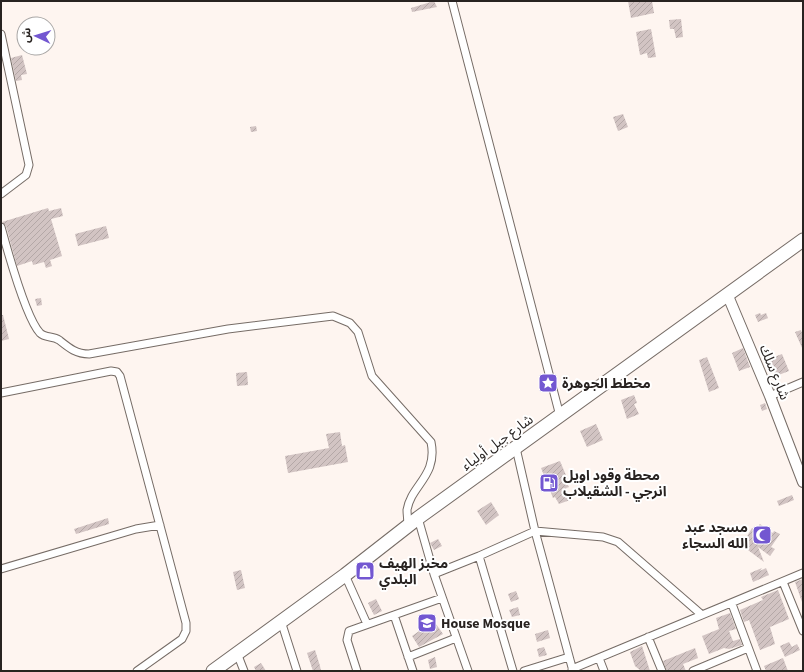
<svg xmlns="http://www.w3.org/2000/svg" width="804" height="672" viewBox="0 0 804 672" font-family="'Source Sans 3','Noto Sans Arabic',sans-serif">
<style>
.building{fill:url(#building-hatch)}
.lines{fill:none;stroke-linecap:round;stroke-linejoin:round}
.street-casing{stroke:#766c66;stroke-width:9}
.secondary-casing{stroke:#766c66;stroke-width:12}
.highway-casing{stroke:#766c66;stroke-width:15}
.street{stroke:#fff;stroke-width:7}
.secondary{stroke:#fff;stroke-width:10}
.highway{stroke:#fff;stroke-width:13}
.labels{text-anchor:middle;stroke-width:4;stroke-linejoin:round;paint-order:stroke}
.street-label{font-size:14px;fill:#282321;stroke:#fff}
.poi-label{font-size:14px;font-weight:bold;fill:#282321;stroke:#fff;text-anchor:start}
</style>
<defs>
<pattern id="building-hatch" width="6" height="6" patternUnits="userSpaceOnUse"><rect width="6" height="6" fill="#d2c4c3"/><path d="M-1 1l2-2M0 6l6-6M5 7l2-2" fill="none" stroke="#b4a8a7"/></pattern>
</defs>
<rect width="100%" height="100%" fill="#fef5f0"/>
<path class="building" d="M434,1L437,7L412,12L411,8Z
M628,1H652L654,13L631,18Z
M681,19L683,37L676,38L674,29H670L669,20Z
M651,29L656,57L648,58L647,53L640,55L636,32Z
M22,55L27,74L21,75L22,80L16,81L11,58Z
M623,114L628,127L618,131L613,117Z
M256,126L257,131L251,132L250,127Z
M48,208L49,211L61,208L63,216L51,219L62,256L50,260L52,266L46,268L44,262L33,265L32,261L17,266L6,226L2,222Z
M106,226L109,238L78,246L75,234Z
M41,298L42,305L37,306L35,299Z
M760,313L761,315L766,313L768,318L758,322L755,315Z
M1,315H3L9,339L1,341Z
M801,330L803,336V350L795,332Z
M743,348L750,367L739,371L732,353Z
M782,354L789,371L776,376L769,359Z
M707,357L719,388L709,392L699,360Z
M247,372L248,385L237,386L236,373Z
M634,395L637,403L634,404L639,414L627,419L621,400Z
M765,403L767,409L762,411L760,405Z
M596,424L603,440L587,447L580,431Z
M340,432L342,446L345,445L348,462L288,473L285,456L329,448L326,434Z
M560,461L568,480L566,481L569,487L566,488L570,500L559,504L555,497L553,498L541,468Z
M792,495L794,500L779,506L777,501Z
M491,502L499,515L486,525L477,511Z
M108,518L109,524L76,534L74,529Z
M760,524L773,533L774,531L780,534L771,547L775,549L770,556L758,547L764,562L744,547L748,540L746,538L752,528L756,530Z
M438,539L442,546L434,550L430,543Z
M762,568L760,571L766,568L769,575L753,582L750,573Z
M241,570L245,588L237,590L233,572Z
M803,579V602H802L795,582Z
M778,590L789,619L770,627L775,644L760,650L749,620L744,622L740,610L763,600L761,597Z
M516,591L519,599L511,602L508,594Z
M376,599L382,611L374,615L368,603Z
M518,607L520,615L512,617L509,610Z
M730,613L736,629L729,631L733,641L740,639L742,645L729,649L724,648L709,654L702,636L719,629L716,618Z
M434,621L443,634L419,647L412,636Z
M548,630L550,638L537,642L535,634Z
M789,642L792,647L797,644L800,650L785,657L780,646Z
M642,646L650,671H641L635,666L630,652Z
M544,647L547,655L539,657L537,649Z
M695,648L698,658L683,664L686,671H667L663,661Z
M315,650L320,666L321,671H313L307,653Z
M435,657L437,667L430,669L428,660Z
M783,658L788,671H766L764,666Z
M261,663L266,671H256L254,667Z"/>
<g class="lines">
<defs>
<path id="street" d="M452,1L560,416
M1,34L29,165L26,175L1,194
M1,227C7,249 26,318 40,333C45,338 53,336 59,340C69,348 76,354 89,354L228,329L333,316L350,323L358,332L372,376L431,442C438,476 411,485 407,510C407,514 408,521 408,526
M1,393L111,371L117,372L120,376L186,623V631L182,639L137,671
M770,396L803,382
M516,448L535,531L573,671
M418,518L434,574L468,671
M479,556L513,671
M1,569L136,529L160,525
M434,574L479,556L535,531L603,537L618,542L702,615
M345,575L367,624
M783,582L803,631
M732,604L757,671
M394,615L413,671
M281,621L297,671
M648,637L662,671
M237,653L244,671
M408,657L456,638
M599,658L604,671
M572,669L803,573
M357,671L347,640L349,631L442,598
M524,671L569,657
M693,671L748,648"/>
<path id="secondary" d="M728,296L770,396L803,482"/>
<path id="highway" d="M213,671L345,575L418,518L803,240"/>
</defs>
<use href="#street" class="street-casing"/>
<use href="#secondary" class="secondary-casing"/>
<use href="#highway" class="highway-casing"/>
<use href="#street" class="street"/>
<use href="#secondary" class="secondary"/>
<use href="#highway" class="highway"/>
</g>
<defs>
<symbol id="sight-square" viewBox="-11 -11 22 22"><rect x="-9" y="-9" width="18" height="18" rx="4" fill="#7357d1" stroke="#fff"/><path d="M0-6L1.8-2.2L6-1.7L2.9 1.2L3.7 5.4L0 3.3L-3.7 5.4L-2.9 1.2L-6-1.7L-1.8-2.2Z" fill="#fff"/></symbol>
<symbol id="fuel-square" viewBox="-11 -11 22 22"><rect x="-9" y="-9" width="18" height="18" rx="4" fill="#7357d1" stroke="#fff"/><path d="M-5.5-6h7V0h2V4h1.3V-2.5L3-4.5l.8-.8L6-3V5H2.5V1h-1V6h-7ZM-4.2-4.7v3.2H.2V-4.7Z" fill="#fff"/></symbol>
<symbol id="mosque-square" viewBox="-11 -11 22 22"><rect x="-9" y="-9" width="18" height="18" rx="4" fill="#7357d1" stroke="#fff"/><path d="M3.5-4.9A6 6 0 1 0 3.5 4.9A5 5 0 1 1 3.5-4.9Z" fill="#fff"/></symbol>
<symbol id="shop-square" viewBox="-11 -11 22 22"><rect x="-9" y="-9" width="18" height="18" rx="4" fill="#7357d1" stroke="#fff"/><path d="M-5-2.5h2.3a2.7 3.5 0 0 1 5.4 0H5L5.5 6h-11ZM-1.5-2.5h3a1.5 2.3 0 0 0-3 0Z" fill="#fff"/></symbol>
<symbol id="school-square" viewBox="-11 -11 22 22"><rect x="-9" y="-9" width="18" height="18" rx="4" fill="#7357d1" stroke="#fff"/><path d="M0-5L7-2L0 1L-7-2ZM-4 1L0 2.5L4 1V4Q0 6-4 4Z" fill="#fff"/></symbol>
</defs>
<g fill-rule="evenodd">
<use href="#sight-square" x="537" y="372" width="22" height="22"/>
<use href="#fuel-square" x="538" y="472" width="22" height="22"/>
<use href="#mosque-square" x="751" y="524" width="22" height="22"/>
<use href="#shop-square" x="354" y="560" width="22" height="22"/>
<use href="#school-square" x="416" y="612" width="22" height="22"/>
</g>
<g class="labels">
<g class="street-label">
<text transform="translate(775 372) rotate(68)" y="5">شارع سلك</text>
<text transform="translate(497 442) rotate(-36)" y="5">شارع جبل أولياء</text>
</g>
<g class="poi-label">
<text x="562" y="388">مخطط الجوهرة</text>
<text x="563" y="480">محطة وقود اويل<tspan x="563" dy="16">انرجي - الشقيلاب</tspan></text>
<text x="748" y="532" text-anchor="end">مسجد عبد<tspan x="748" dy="16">الله السجاء</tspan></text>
<text x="379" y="568">مخبز الهيف<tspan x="379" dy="16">البلدي</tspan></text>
<text x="441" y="628">House Mosque</text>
</g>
</g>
<rect width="804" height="672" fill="none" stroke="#282321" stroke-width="4"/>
<g transform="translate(36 36) rotate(274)"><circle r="19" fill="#ffffff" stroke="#a9a7a6"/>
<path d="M0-3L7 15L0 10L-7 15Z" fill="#7357d1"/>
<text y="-6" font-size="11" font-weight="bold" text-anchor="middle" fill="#282321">ش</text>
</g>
</svg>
